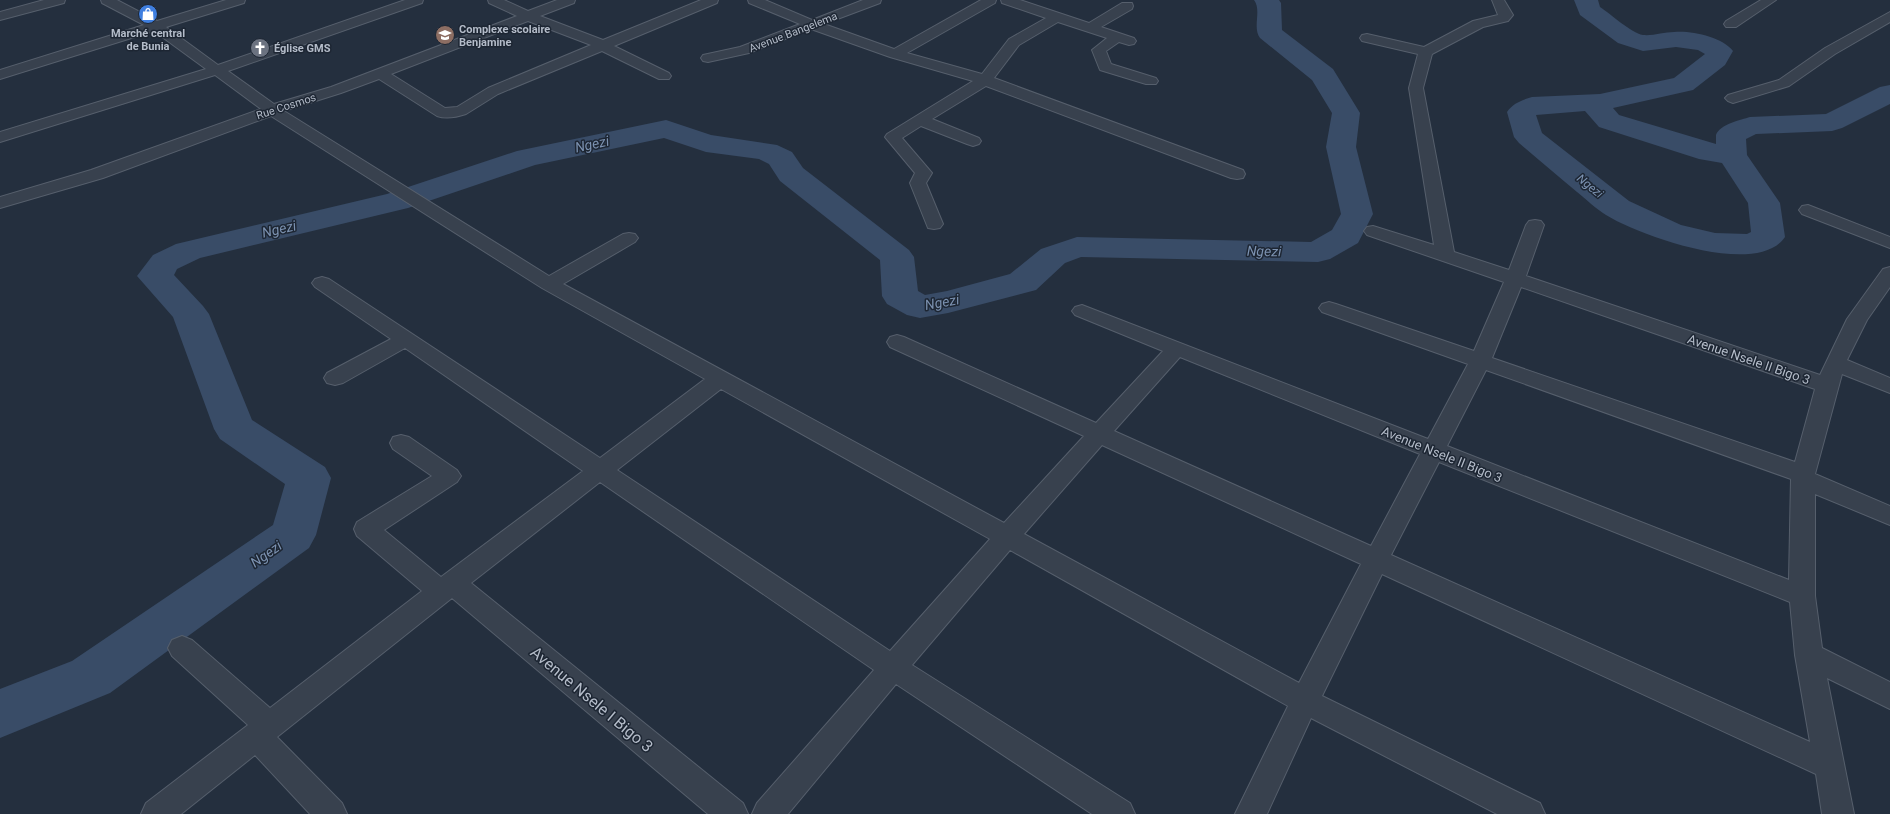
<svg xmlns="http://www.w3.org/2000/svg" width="1890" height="814" viewBox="0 0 1890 814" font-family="Roboto,sans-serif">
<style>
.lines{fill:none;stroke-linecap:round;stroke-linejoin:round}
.river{fill:#394c67;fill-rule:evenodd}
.minor-casing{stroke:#565f6c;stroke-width:2}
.minor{fill:#38414e;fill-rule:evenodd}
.labels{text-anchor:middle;stroke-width:3;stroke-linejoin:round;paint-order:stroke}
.far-poi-label{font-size:11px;font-weight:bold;fill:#b4bcc9;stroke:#1d2633;text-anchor:start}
.far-street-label{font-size:11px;fill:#b4bcc9;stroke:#1d2633}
.far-water-label{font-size:12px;font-style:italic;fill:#7c92b1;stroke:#1d2633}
.street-label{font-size:13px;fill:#b4bcc9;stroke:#1d2633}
.water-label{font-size:14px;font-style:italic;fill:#7c92b1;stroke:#1d2633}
.near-street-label{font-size:16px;fill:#b4bcc9;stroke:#1d2633}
</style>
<rect width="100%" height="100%" fill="#242f3e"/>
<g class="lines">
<path class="river" d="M1254,0H1279L1281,3L1282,30L1333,69L1360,113L1356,147L1373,214L1358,243L1330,259L1318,262L1081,257L1065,263L1036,290L948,313L920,318L907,315L887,304L882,296L880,260L780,181L769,164L759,159L706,152L664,138L535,165L408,208L200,258L177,269L174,275L203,306L209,314L252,420L325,467L331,478L316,535L309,548L110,693L0,738V689L72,661L273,525L285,484L220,439L214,429L173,317L137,276L153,255L176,244L387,194L517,151L666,120L711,135L777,145L792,152L803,168L909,250L914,257L918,291L925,295L947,291L1010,274L1041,249L1077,237L1311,242L1332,230L1341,214L1326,147L1332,113L1312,80L1260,38C1252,27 1262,11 1254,0Z
M1574,0H1598L1600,7C1611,14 1631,33 1643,35C1653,36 1664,32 1674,32C1690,30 1723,37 1733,51L1725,65L1693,90L1613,108L1619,115L1716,144C1716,142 1716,137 1716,135C1720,124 1741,120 1750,117L1826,114L1880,87L1890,85V104L1842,128L1832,131L1756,134L1746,139L1747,155L1780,203L1785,237C1757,278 1640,236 1606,215C1596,209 1586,199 1577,192C1558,176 1538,159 1519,143L1514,137L1507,112C1513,103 1522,100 1532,97L1600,94L1674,78L1705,54L1698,50L1676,47L1643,51L1618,43L1580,15ZM1585,111L1599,127L1699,159L1722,163L1748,203L1751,232L1747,234L1715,233L1681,225L1629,201L1542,133L1536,115Z"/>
<defs>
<path id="minor" d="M44,0H65L64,3L0,20V12Z
M101,0H117L157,21L226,0H245L244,3L166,27L218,65L405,0H423L422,3L228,71L274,104L331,87L517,16L489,3L488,0H504L528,11L557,0H575L574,3L540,16L603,40L701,0H718L717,3L614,46L669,73L671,76L669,79H659L602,51L498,94L466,114C457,117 446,119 437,116L379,79L341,93L284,111L549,276L623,234L629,233L635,234L638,238L635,242L563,284L1004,523L1084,436L890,347L887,342L890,337L897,335L904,337L1096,423L1163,351L1075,315L1072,311L1075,307L1082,305L1428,439L1468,364L1322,312L1319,308L1322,304L1329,302L1336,304L1474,351L1504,282L1367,235L1364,231L1367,227L1373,226L1434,245L1409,88L1418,54L1362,41L1360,38L1362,35L1367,34L1424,47L1473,21L1498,15L1492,0H1504L1513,15L1508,21L1483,27L1432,54L1423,88L1454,252L1509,270L1526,225L1529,221L1535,220L1541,221L1544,225L1526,276L1820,375L1847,319L1883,269L1890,267V287L1867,320L1847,360L1890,378V393L1842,374L1815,474L1890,506V525L1815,494V596L1822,648L1890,682V709L1827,678L1854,814H1822L1816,774L1382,574L1322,696L1540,803L1545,814H1497L1311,718L1267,814H1235L1288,706L1010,550L912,665L1130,803L1135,814H1092L896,684L788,814H752L757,803L874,670L600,482L471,583L743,803L748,814H708L452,598L277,737L342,803L347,814H310L255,755L181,814H141L146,803L248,725L172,656L168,648L172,640L182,636L192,640L270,708L422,591L357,536L354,529L357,522L432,476L393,449L390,443L393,437L401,435L409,437L457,470L461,476L457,482L384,530L441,577L583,471L405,348L343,383L335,385L327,383L324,378L327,373L391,339L315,287L312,283L315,279L322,277L329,279L600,458L705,379L542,288L271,116L103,178L0,208V197L91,170L261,109L215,75L0,142V132L206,69L154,31L0,79V70L144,25L102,3ZM528,21L591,45L488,88L457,107L445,108L391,74ZM1521,287L1815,389L1795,462L1492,358ZM1180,357L1420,454L1371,546L1114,431ZM1486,370L1791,479L1789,580L1447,446ZM721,389L990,539L890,651L617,470ZM1102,445L1361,564L1299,683L1024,534ZM1439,462L1790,602L1795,655L1810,742L1391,555Z
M748,0H765L812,20L863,0H881L880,3L824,24L894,49L981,0H996L995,3L907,53L982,74L1009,39L1046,18L1002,3L1001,0H1020L1089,23L1122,3H1132L1133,6L1132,9L1101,27L1134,38L1136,41L1134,44L1129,45L1119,42L1106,51L1111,64L1156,78L1158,81L1156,84H1146L1100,70L1092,50L1107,38L1058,22L1019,45L994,78L1243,170L1245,174L1243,178L1237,179L1231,178L986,86L932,119L979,138L981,141L979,144L973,146L967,144L921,126L902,138L932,173L926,183L943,224L940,228L934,229L928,228L910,183L915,173L885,137L887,134L973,81L890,57L811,29L749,53L708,62L703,61L701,58L703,55L740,47L800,24L749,3Z
M1761,0H1776L1736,27H1726L1724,24L1726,21Z
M1890,12V22L1835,54L1789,86L1733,103L1728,101L1725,98L1728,95L1779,80L1825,48Z
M1808,205L1890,237V248L1802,214L1799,210L1802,206Z"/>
</defs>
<use href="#minor" class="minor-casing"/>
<use href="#minor" class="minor"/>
</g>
<defs>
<symbol id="shop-disc" viewBox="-11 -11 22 22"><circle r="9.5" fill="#3f7fe0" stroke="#1d2633"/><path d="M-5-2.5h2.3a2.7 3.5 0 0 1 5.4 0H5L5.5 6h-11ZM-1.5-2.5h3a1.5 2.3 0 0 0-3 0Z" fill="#fff"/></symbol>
<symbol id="school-disc" viewBox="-11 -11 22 22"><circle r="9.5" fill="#8d6e63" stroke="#1d2633"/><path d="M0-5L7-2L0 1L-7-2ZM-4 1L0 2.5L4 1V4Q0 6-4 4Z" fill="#fff"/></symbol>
<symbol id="church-disc" viewBox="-11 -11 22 22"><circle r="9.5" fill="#6b7280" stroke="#1d2633"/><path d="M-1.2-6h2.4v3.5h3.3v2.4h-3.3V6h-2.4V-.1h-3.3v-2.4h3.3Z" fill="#fff"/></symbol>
</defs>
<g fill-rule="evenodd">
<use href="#shop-disc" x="137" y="3" width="22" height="22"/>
<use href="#school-disc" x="434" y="24" width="22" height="22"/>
<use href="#church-disc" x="249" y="37" width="22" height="22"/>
</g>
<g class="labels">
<g class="far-poi-label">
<text x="459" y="33">Complexe scolaire<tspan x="459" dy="13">Benjamine</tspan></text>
<text x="148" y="37" text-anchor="middle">Marché central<tspan x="148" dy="13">de Bunia</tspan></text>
<text x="274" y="52">Église GMS</text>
</g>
<g class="far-street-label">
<text transform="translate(793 32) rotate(-21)" y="4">Avenue Bangelema</text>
<text transform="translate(286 106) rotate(-18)" y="4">Rue Cosmos</text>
</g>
<g class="far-water-label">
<text transform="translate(1590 186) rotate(39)" y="4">Ngezi</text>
</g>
<g class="street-label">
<text transform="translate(1749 359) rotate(19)" y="5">Avenue Nsele II Bigo 3</text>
<text transform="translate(1442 454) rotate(22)" y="5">Avenue Nsele II Bigo 3</text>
</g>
<g class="water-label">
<text transform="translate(592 144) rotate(-12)" y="5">Ngezi</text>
<text transform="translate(279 229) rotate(-13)" y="5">Ngezi</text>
<text transform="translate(1264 251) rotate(1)" y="5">Ngezi</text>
<text transform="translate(942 302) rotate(-10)" y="5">Ngezi</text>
<text transform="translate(266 554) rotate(-35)" y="5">Ngezi</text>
</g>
<g class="near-street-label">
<text transform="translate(592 699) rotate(40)" y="6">Avenue Nsele I Bigo 3</text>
</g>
</g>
</svg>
